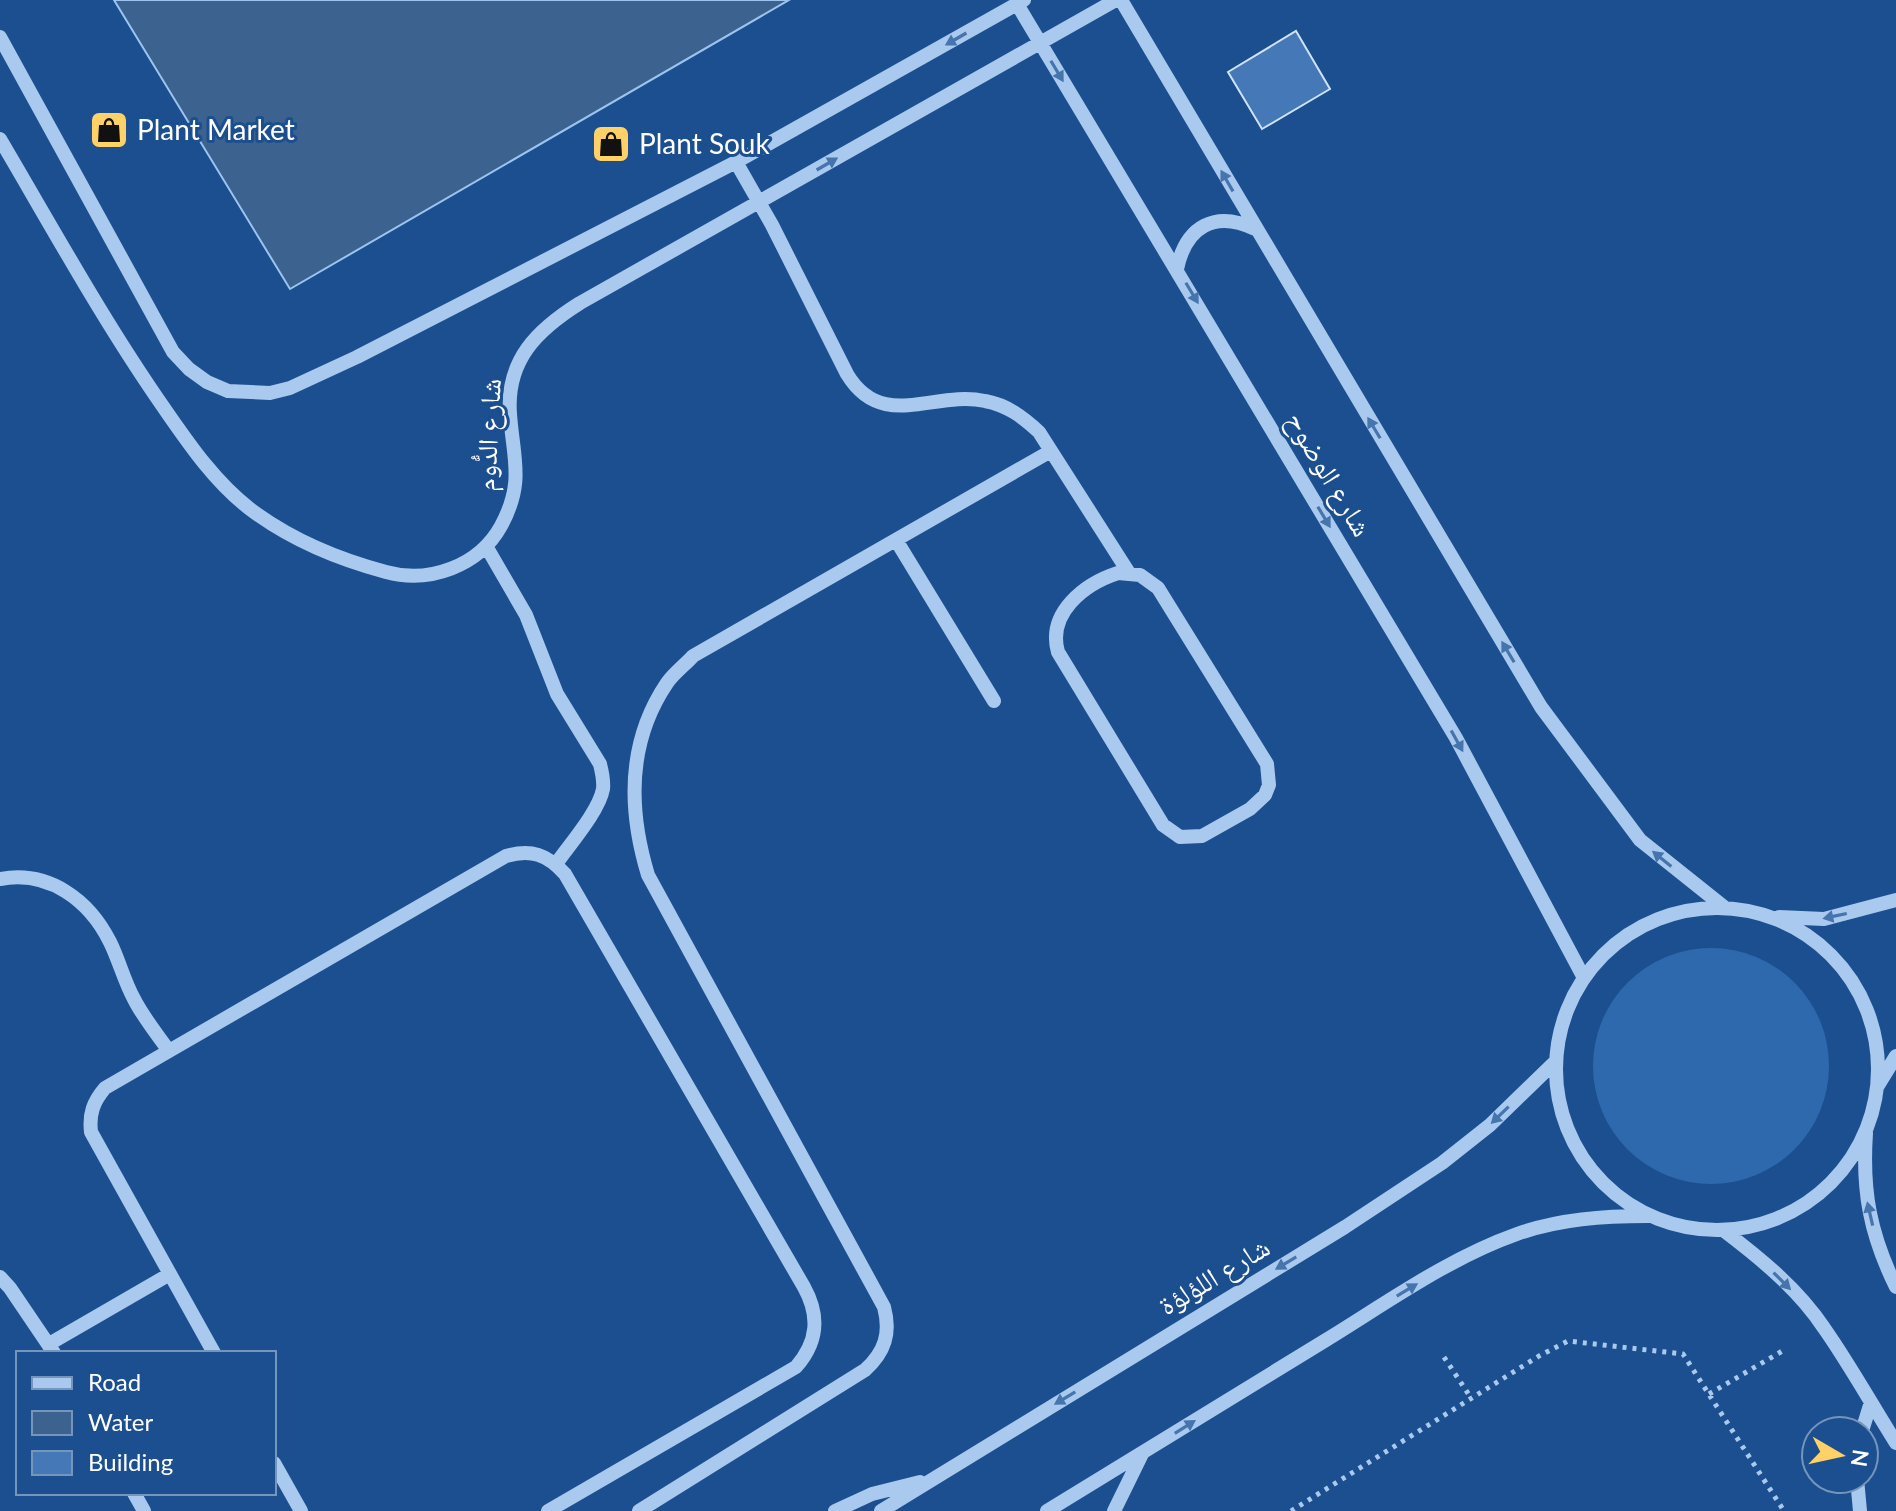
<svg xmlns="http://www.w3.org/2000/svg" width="1896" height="1511" viewBox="0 0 1896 1511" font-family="Lato,'Noto Naskh Arabic',sans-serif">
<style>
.green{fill:#2e69ad}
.water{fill:#3c6290;stroke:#9cc4f0;stroke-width:2}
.building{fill:#4478b7;stroke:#cfe3fa;stroke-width:2}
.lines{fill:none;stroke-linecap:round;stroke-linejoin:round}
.path{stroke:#a9c9ee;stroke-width:5;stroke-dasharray:4 6;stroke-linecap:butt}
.minor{stroke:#a9c9ee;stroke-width:14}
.oneway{fill:#4674ac}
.labels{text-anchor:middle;stroke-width:6;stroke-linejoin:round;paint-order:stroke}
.poi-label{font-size:28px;fill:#fff;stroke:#1b4f8f;text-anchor:start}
.street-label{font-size:28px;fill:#fff;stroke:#1b4f8f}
</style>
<rect width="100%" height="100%" fill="#1b4f8f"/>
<path class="green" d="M1593 1066a118 118 0 1 1 236 0a118 118 0 1 1-236 0Z"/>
<path class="water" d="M114,0H789L290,289Z"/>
<path class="building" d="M1296,31L1330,89L1262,129L1228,72Z"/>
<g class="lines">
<path class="path" d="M1444,1357L1471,1398
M1709,1394L1784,1350
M1291,1511L1539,1356L1568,1341L1683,1354L1784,1511"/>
<path class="minor" d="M1121,0L1541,707L1640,840L1724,907
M1017,4L1456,738L1584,978
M0,37L173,352L189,369L207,382L228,391L270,393L290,388L357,357L736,162L1024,0
M0,139C53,229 104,322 164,408C189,444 214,481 250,509C291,540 337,559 386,572C429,584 479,566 501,526C525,482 513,458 510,414C506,360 537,330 580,303L1116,0
M736,162L772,225L847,374C882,432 934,390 985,401C1007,405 1023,417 1039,432L1129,573
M1177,269C1186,226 1215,210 1255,229
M896,540L994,701
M486,546L526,615L557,694L600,764C602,772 604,780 603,789C599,811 570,844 556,864
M1118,573L1140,575L1158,588L1267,764L1269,785L1265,795L1250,809L1202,836L1180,837L1163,825L1058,652C1047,613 1084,584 1118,573Z
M0,879C49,870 89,900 110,942C119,960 124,981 134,999C143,1017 157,1034 169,1051
M1556 1069a161 161 0 1 1 322 0a161 161 0 1 1-322 0Z
M1779,917L1824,919L1896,900
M1877,1087L1896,1056
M1866,1133C1862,1191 1870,1234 1896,1287
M1723,1230C1760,1258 1798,1289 1824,1328C1850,1365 1872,1405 1896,1443
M0,1277L10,1288L54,1353
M49,1344L170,1274
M214,1353L91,1132C89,1114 93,1102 105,1088L506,856C531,849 547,854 565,874L804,1287C820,1316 818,1342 796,1367L548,1511
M1862,1431L1871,1402
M274,1463L301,1511
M1857,1479L1860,1511
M134,1493L144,1511
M639,1511L865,1370C885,1352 891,1333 884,1307L648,875C628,809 627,742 667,683C674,673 685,665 693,656L1051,451
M835,1511L872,1494L920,1482
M881,1511L1345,1227L1442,1163L1490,1125L1556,1061
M1047,1511C1140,1454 1233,1397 1326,1340C1388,1302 1449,1258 1517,1234C1559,1219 1604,1216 1648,1216
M1114,1511L1142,1454"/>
</g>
<defs><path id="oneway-solid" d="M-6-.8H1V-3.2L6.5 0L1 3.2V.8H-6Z" transform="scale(2)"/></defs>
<g class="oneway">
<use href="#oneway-solid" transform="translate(956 39) rotate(150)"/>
<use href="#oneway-solid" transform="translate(1057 71) rotate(59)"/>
<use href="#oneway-solid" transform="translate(827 164) rotate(-30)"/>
<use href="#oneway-solid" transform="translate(1227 181) rotate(-120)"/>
<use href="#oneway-solid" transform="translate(1192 293) rotate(59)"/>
<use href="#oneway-solid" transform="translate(1374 428) rotate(-121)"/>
<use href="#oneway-solid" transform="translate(1324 517) rotate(59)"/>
<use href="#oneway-solid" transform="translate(1508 652) rotate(-121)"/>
<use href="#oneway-solid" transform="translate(1457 741) rotate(61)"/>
<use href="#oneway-solid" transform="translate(1662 859) rotate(-141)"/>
<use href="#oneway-solid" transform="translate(1835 916) rotate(168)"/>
<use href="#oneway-solid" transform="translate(1500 1115) rotate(136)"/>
<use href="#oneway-solid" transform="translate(1870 1214) rotate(-103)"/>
<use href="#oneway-solid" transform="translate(1286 1263) rotate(149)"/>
<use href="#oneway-solid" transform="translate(1782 1281) rotate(45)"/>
<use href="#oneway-solid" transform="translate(1407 1290) rotate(-31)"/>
<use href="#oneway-solid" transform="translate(1065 1398) rotate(149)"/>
<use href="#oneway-solid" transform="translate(1185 1427) rotate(-32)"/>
</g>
<defs>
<symbol id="shop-square" viewBox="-11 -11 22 22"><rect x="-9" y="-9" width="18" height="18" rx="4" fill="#ffd166" stroke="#1b4f8f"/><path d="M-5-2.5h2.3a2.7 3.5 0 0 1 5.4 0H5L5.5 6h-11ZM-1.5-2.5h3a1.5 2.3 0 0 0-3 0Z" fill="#111"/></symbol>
</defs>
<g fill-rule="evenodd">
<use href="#shop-square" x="87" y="108" width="44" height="44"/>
<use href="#shop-square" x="589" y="122" width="44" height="44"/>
</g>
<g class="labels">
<g class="poi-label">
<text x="137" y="140">Plant Market</text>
<text x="639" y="154">Plant Souk</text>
</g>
<g class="street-label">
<text transform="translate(488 435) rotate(-87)" y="10">شارع الدُّوم</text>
<text transform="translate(1329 474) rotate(59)" y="10">شارع الوضوح</text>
<text transform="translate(1214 1276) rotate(-31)" y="10">شارع اللؤلؤة</text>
</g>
</g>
<rect x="16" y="1351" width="260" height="144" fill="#1b4f8f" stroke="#7695bc" stroke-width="2"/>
<rect x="32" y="1377" width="40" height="12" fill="#a9c9ee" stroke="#7695bc" stroke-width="2"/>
<text x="88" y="1391" font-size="24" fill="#ffffff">Road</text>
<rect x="32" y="1411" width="40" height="24" fill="#3c6290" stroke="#7695bc" stroke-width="2"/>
<text x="88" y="1431" font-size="24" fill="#ffffff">Water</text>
<rect x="32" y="1451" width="40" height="24" fill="#4478b7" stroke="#7695bc" stroke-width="2"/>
<text x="88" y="1471" font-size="24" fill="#ffffff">Building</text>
<g transform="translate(1840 1455) rotate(99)"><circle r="38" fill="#1b4f8f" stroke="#7695bc" stroke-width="2"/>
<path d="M0-6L14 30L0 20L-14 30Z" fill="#ffd166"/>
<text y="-12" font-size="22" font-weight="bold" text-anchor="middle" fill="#ffffff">N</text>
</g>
</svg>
